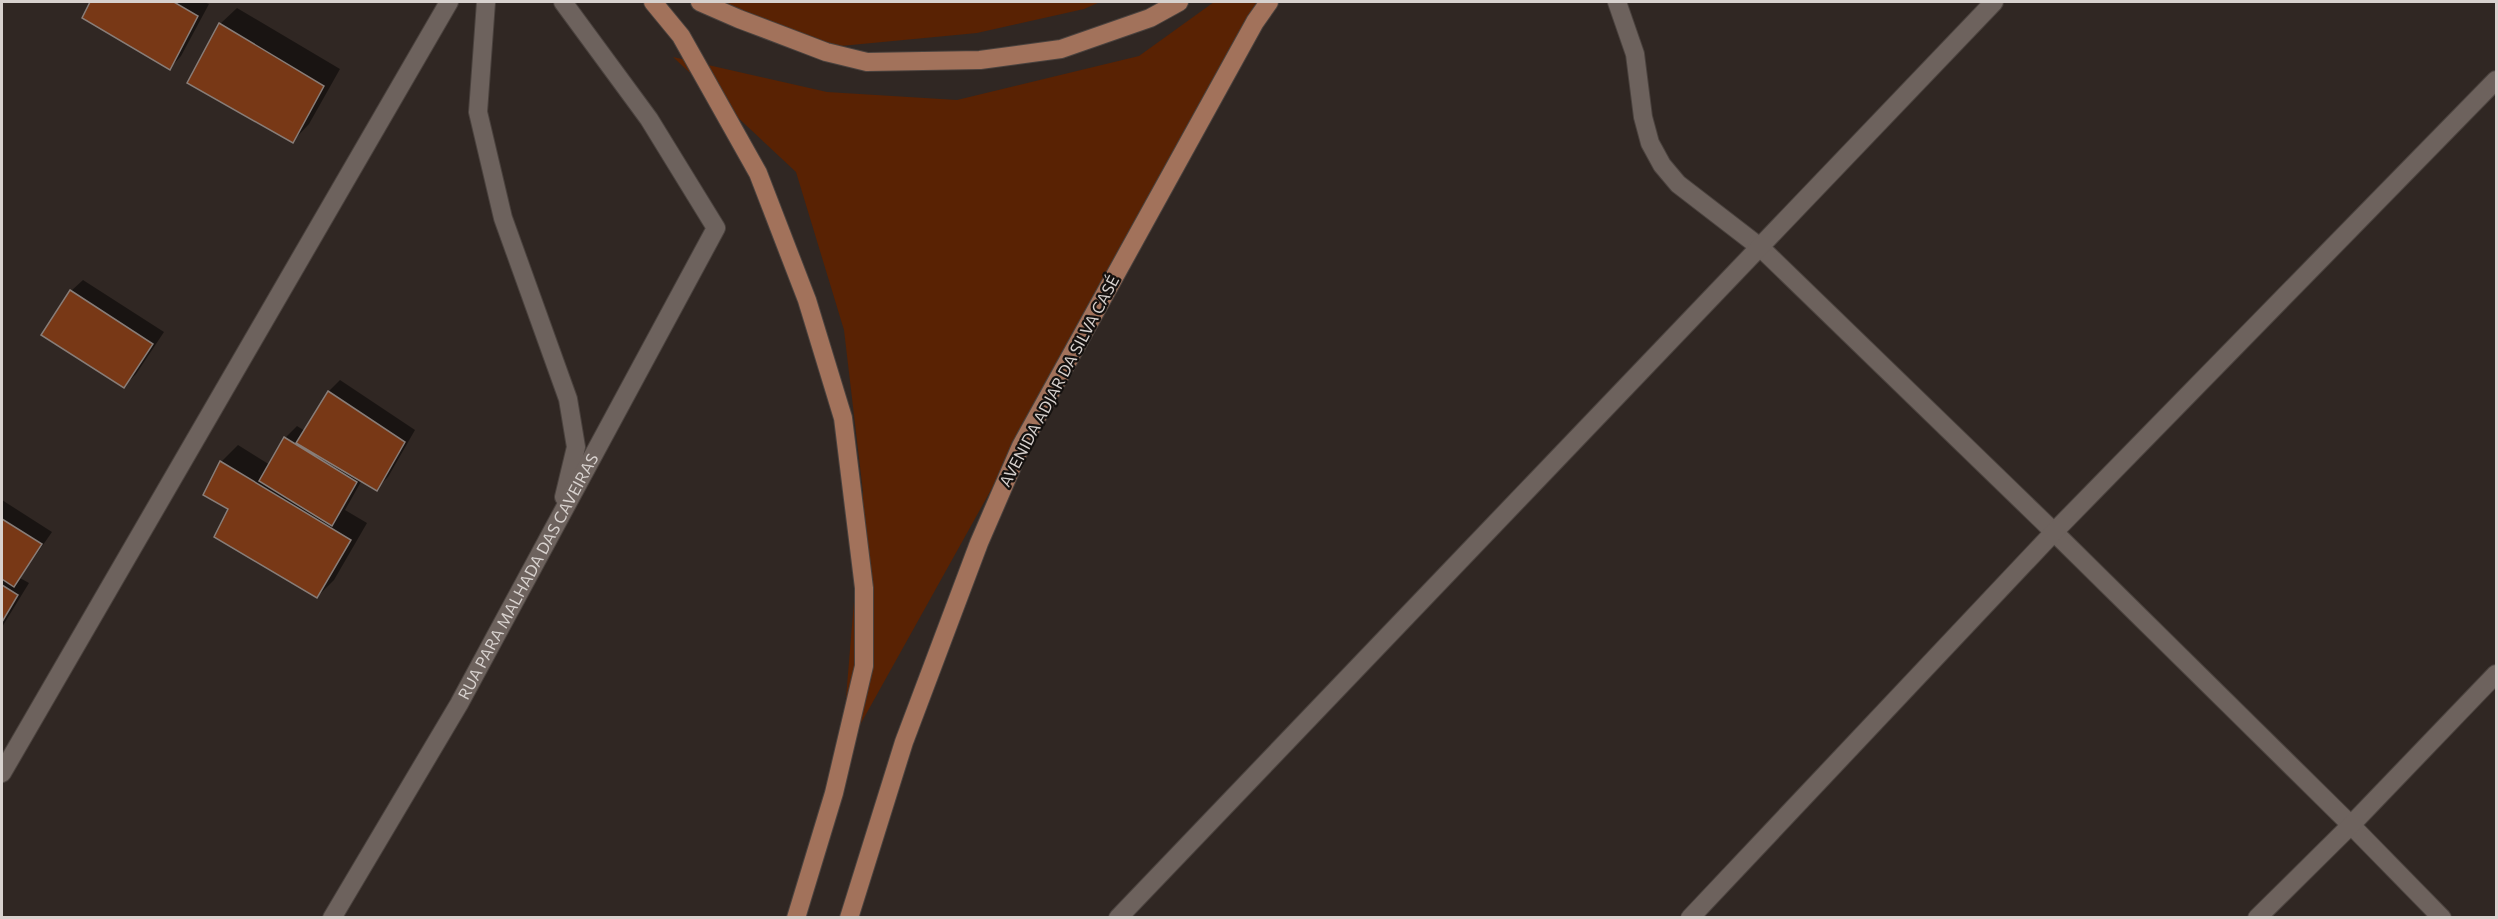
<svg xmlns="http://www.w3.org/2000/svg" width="2498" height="919" viewBox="0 0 2498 919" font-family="Commissioner,sans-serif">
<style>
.green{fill:#592203}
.shadow{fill:#0007}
.building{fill:#783816;stroke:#887d78;stroke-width:1.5}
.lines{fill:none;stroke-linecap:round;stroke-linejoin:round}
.minor-casing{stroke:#4a423e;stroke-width:20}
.major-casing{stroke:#4a423e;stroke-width:20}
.minor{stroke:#6d625d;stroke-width:18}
.major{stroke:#a2725b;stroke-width:18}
.labels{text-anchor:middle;stroke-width:4.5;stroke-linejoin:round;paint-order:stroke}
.street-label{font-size:16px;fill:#d7d1ce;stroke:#15110f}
</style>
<rect width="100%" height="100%" fill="#302723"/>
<path class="green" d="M720,2H1100L1084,9L977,33L809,49Z
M1214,2H1263L841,759L863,492L844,330L796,172L673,57L827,92L957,100L1139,56Z"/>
<path class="shadow" d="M92,2H204L209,4L181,56L170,68L84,18Z
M237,8L340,69L309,124L293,141L220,24Z
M83,280L164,332L136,374L124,386L71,291Z
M340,380L415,430L388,477L376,489L362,480L345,510L367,523L334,580L317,597L230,509L205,495L221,462L238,445L270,465L285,438L297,426L305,431L329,391Z
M2,500L52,532L20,578L29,583L2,627Z"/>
<path class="building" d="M90,2H174L198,16L170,70L82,18Z
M219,23L324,86L293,143L187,83Z
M70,290L153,344L124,388L41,335Z
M328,391L405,442L377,491L296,443Z
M284,437L357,482L332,526L259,481Z
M220,461L351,540L317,598L214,537L228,509L203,495Z
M2,519L42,544L14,587L2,579Z
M2,585L18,595L2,622Z"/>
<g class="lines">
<defs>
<g id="minor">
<path d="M486,2L478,112L503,218L568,399L576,447L564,497"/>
<path d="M1617,2L1635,54L1643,117L1650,143L1662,165L1678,184L1761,248L2054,532L2351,825L2442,918"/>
<path d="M2,773L449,2"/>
<path id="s1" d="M332,918L459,704L716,228L649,119L563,2"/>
<path d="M1118,918L1994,2"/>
<path d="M1690,918L2054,532L2496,80"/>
<path d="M2257,918L2351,825L2496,674"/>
</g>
<path id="major" d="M653,2L681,36L758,173L807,300L843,418L864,588V666L834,793L796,918
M700,2L739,19L826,52L867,62L980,60L1061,49L1150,18L1179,2
M849,918L904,742L979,543L1021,446L1255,22L1269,2"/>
</defs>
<use href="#minor" class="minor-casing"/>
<use href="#major" class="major-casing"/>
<use href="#minor" class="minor"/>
<use href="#major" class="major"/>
</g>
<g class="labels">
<g class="street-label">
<text transform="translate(1059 381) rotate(-62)" y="6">AVENIDA ADJAR DA SILVA CASÉ</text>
<text dy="6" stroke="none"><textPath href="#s1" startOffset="394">RUA PARA MALHADA DAS CAVEIRAS</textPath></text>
</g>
</g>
<rect width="2498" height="919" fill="none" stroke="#d7d1ce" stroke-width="6"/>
</svg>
